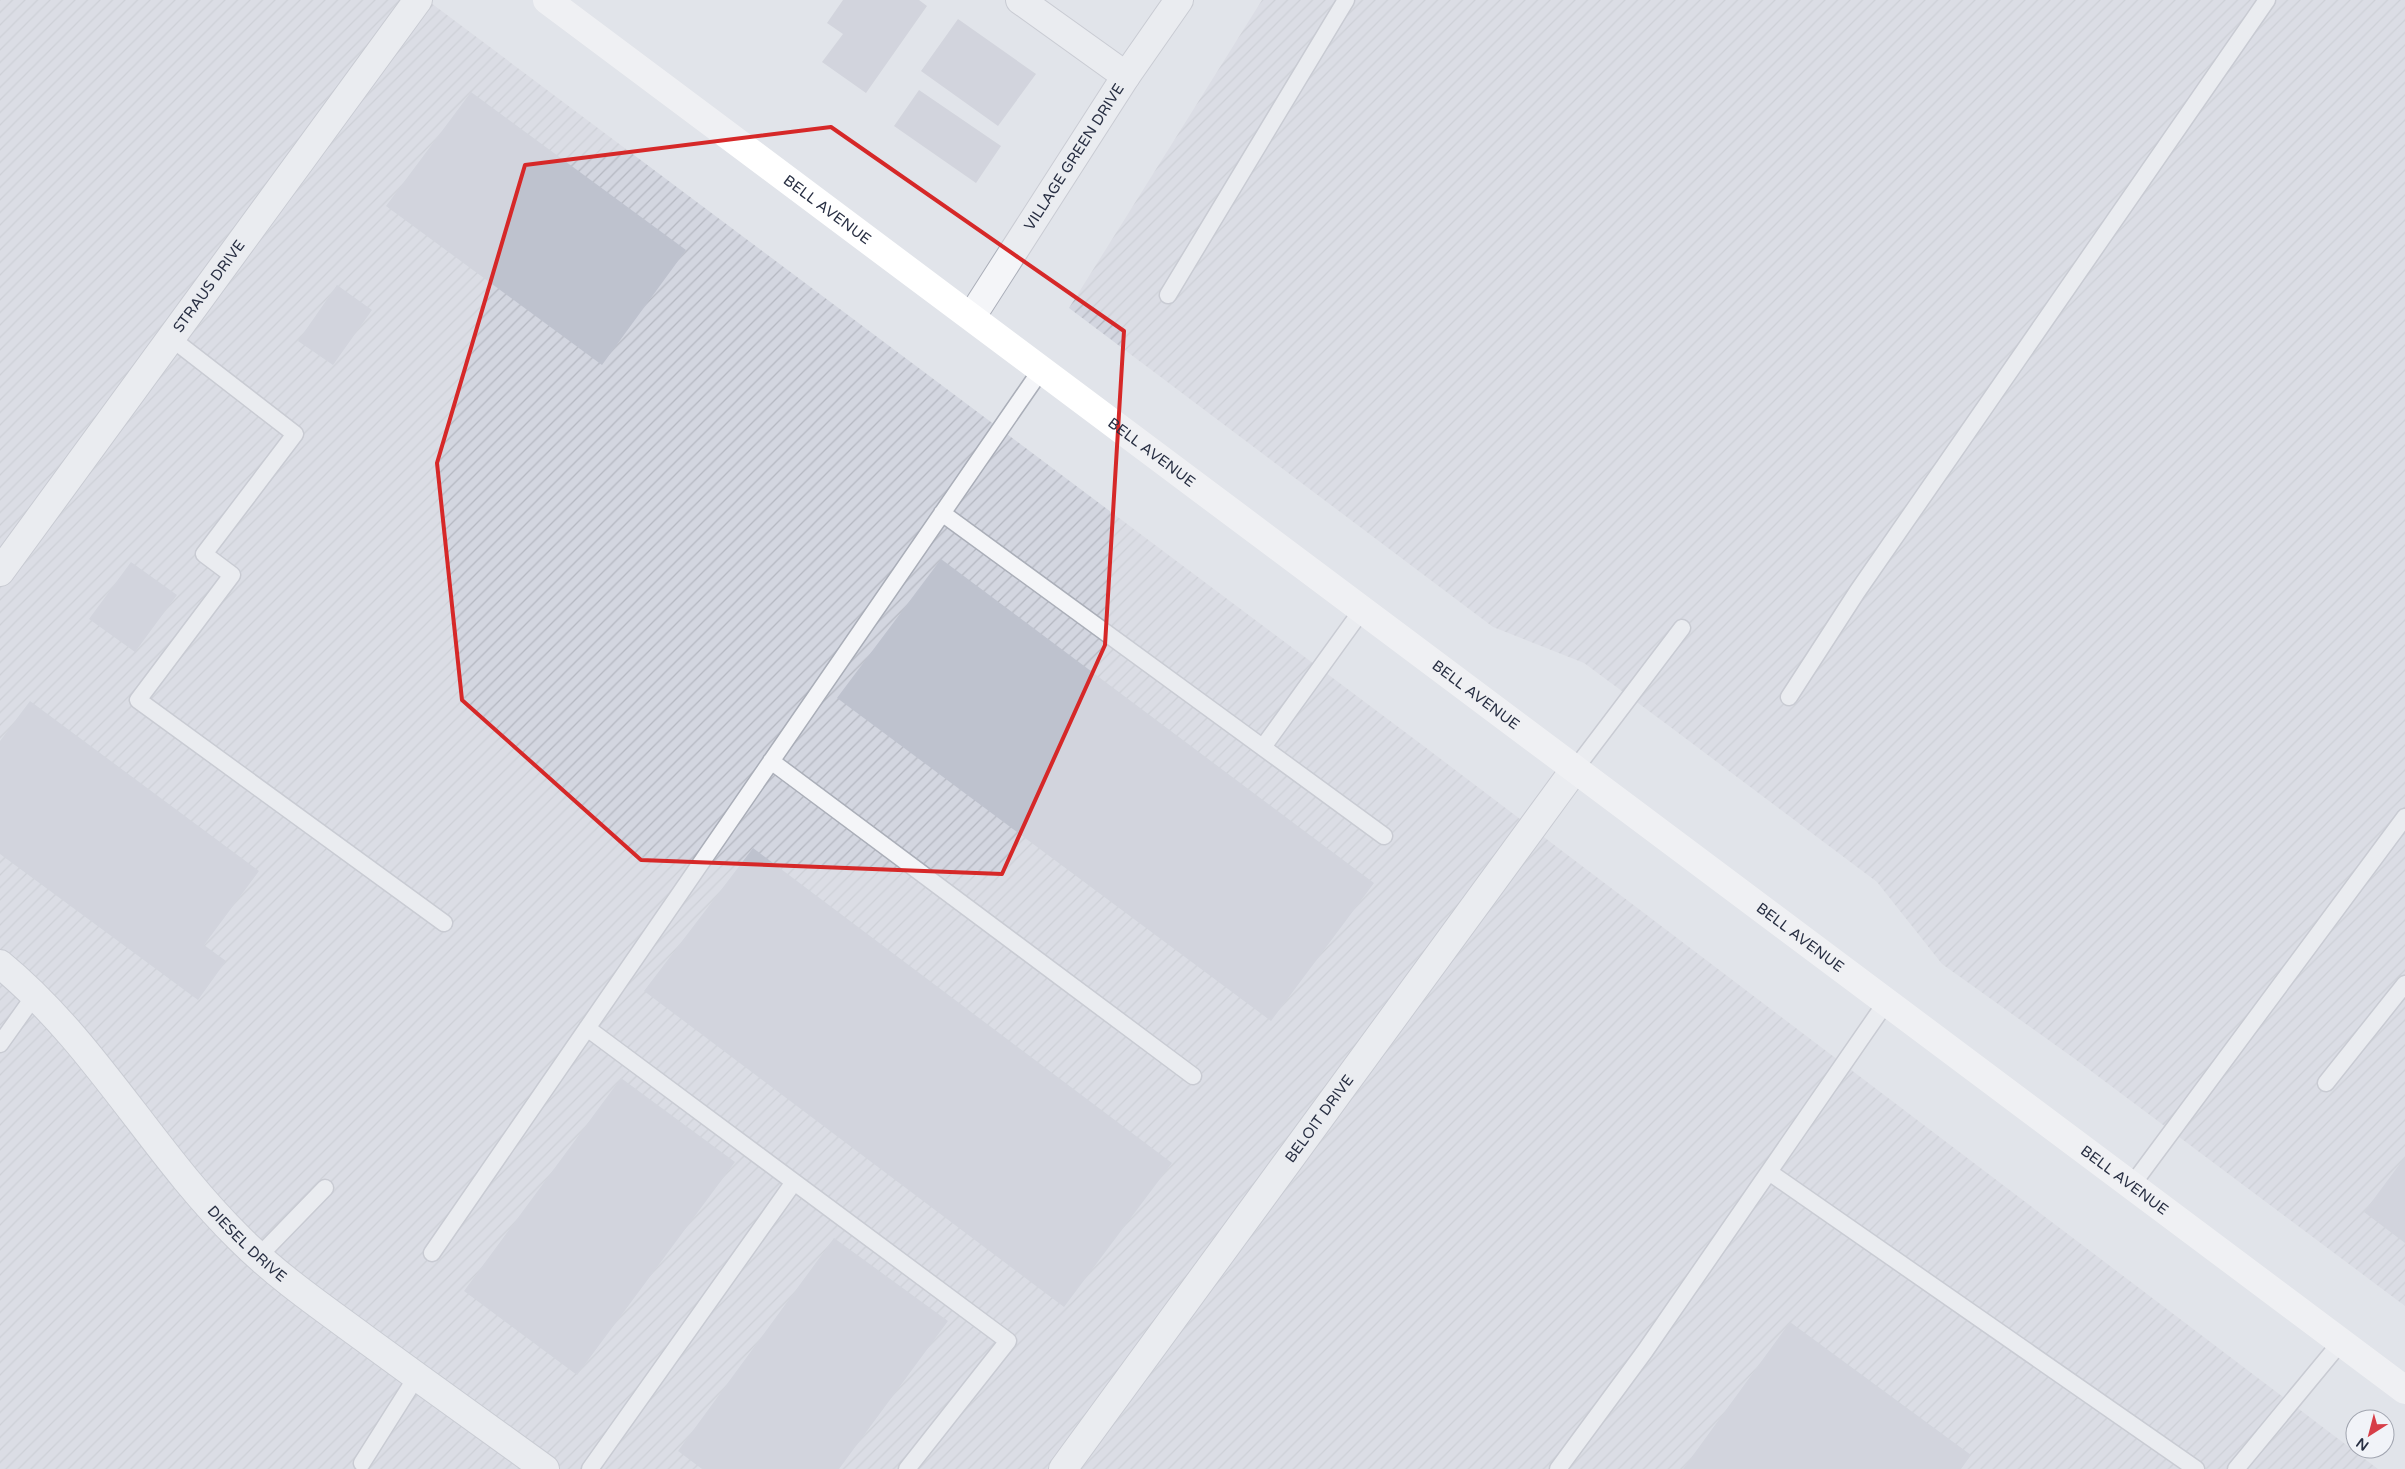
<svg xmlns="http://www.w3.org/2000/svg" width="2405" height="1469" viewBox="0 0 2405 1469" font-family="'Varela Round',sans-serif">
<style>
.industrial{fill:url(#industrial-furrows)}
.building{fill:#bec2ce}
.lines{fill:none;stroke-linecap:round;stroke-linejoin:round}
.service-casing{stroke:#aaaeb8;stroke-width:19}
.minor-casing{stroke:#aaaeb8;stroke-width:30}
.service{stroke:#f4f5f8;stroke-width:16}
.minor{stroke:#f4f5f8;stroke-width:28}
.secondary{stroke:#fff;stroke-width:28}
.marked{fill:none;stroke:#d62828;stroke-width:4;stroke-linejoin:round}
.labels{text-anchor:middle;stroke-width:4;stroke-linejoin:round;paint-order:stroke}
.street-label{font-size:15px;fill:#282f43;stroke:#f1f3f8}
</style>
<defs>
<pattern id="industrial-furrows" width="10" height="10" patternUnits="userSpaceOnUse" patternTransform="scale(1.25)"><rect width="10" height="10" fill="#d3d6e0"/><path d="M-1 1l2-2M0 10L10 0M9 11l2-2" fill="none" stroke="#b5b8c1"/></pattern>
</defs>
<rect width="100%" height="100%" fill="#e1e4ea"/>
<path class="industrial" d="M0,0H427L1421,744L2378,1469H0Z
M1262,0H2405V1306L2075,1059L1942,964L1877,882L1665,723L1584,663L1493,627L1069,308Z"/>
<path class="building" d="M843,0H919L927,6L866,93L822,62L843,34L827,23Z
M958,19L1036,74L998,126L921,71Z
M919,90L1001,146L976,183L894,126Z
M471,92L686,250L602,365L386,206Z
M337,285L372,310L333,365L298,341Z
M941,559L1374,883L1271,1021L837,698Z
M131,562L177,595L135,652L89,619Z
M30,701L259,871L204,945L226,961L198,1000L0,854V741Z
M753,848L1172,1163L1064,1307L644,991Z
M621,1078L735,1162L577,1375L464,1291Z
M2405,1157V1243L2364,1212Z
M834,1238L948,1321L839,1469H702L678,1451Z
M1790,1322L1971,1455L1961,1469H1683Z"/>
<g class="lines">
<defs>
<path id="service" d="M1168,295L1346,0
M171,338L295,434L204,554L232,575L138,700L444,923
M942,513L1384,836
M1789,697L1857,592L2267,0
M1263,747L1362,610
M771,761L1193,1076
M1575,769L1682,628
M587,1028L1008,1341L907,1469
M0,1044L35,995
M2326,1083L2405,984
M1769,1172L2196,1469
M2132,1185L2405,817
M432,1253L1041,370
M259,1256L325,1188
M362,1463L417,1376
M590,1469L794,1182
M1558,1469L1645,1351L1887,1001
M2236,1469L2341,1342"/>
<g id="minor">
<path d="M1020,0L1126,76"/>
<path id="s1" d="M972,316L1126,76L1179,0"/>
<path id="s2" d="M0,572L418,0"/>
<path id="s3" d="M0,964C95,1042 153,1154 240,1239C278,1277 322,1307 364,1338C424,1382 484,1425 545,1469"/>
<path id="s4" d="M1063,1469L1575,769"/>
</g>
</defs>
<use href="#service" class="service-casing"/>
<use href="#minor" class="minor-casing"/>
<use href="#service" class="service"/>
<use href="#minor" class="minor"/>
<path class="secondary" id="s5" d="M547,0L2405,1390"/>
</g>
<path d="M0 0H2405V1469H0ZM831,127L1124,331L1105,645L1002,874L641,860L462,700L437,463L525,165Z" fill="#e1e4ea" fill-opacity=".55" fill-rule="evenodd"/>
<path class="marked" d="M831,127L1124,331L1105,645L1002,874L641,860L462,700L437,463L525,165Z"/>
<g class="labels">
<g class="street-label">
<text dy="5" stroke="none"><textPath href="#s1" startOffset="189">VILLAGE GREEN DRIVE</textPath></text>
<text dy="5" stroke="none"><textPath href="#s5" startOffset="350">BELL AVENUE</textPath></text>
<text dy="5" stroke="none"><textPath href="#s2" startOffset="354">STRAUS DRIVE</textPath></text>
<text dy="5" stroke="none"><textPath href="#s5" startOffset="755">BELL AVENUE</textPath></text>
<text dy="5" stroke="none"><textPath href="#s5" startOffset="1160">BELL AVENUE</textPath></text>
<text dy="5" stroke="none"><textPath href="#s5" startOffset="1565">BELL AVENUE</textPath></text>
<text dy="5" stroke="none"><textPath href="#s4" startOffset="434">BELOIT DRIVE</textPath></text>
<text dy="5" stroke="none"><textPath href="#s5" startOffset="1970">BELL AVENUE</textPath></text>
<text dy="5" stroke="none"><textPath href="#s3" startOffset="374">DIESEL DRIVE</textPath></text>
</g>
</g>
<g transform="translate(2370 1434) rotate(216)"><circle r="24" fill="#f1f3f8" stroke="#a1a5b0"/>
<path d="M0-4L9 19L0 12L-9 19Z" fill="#d73e48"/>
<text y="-8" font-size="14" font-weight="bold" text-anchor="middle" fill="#282f43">N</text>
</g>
</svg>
